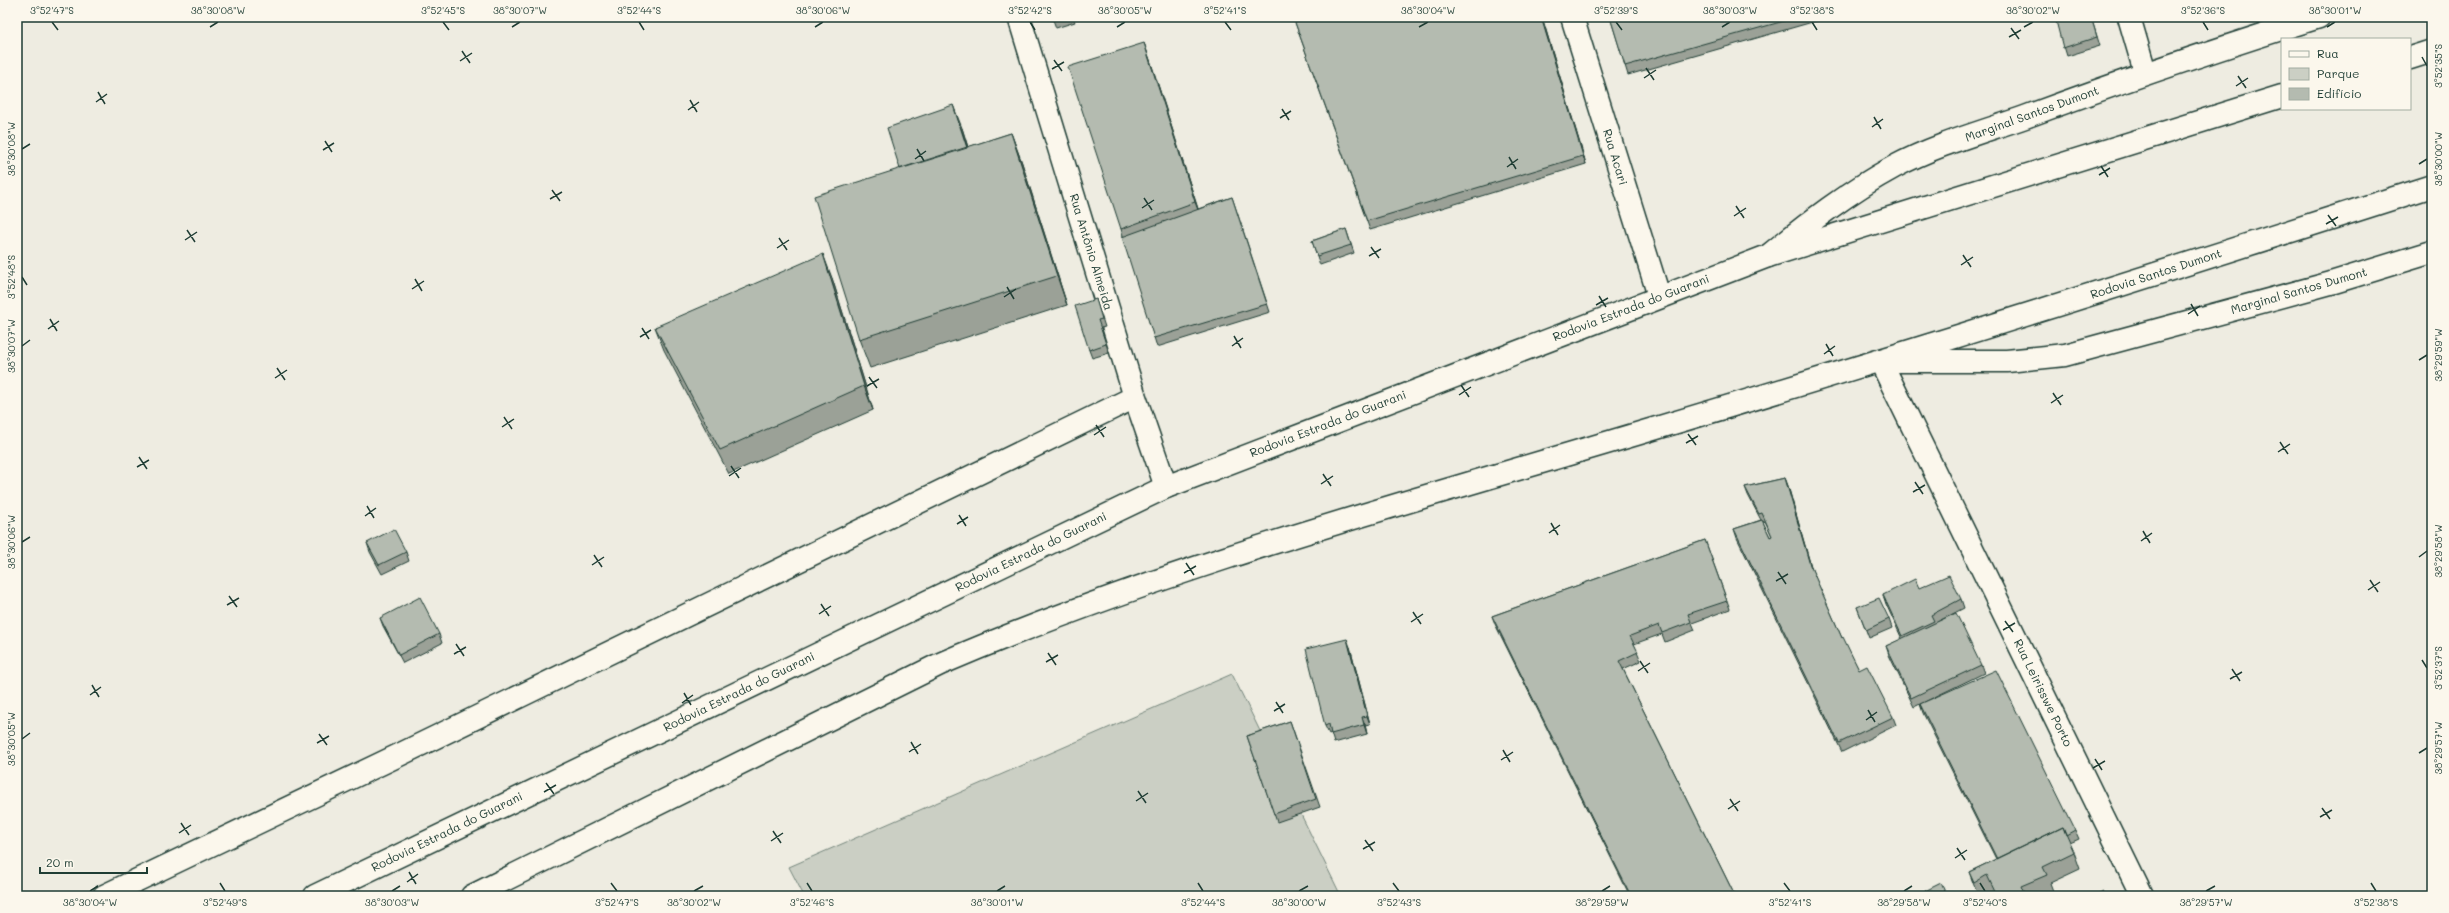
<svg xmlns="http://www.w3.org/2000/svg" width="2449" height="913" viewBox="0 0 2449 913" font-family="Mali,sans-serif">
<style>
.green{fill:#cbcfc4;stroke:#75867c}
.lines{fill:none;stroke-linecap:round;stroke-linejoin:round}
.minor-casing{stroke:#1f3d34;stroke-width:25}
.major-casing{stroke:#1f3d34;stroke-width:25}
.highway-casing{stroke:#1f3d34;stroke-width:25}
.minor{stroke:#fbf7ec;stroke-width:22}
.major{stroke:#fbf7ec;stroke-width:22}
.highway{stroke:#fbf7ec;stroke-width:22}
.wall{fill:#9ba197;stroke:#1f3d34;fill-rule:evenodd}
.shaded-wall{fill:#7e837b;stroke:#1f3d34}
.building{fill:#b4bbb0;stroke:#1f3d34}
.ticks{fill:none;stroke:#1f3d34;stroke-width:1.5}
.labels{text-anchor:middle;stroke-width:4;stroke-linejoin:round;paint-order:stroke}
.street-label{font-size:12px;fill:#1f3d34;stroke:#fbf7ec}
.neatline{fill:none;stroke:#1f3d34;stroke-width:1.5}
.ticks-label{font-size:10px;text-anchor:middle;fill:#1f3d34}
</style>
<rect width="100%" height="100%" fill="#eeece1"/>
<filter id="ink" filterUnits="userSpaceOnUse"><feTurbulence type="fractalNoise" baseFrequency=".025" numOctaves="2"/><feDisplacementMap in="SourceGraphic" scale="8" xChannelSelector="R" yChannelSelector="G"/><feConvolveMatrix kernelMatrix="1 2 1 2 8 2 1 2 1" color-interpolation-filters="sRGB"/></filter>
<g filter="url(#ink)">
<path class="green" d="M1232,674L1341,896H804L789,867Z"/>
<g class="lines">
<defs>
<path id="minor" d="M1019,17L1135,397L1166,487
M1572,17L1659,296
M2129,17L2145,72
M1881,362L2142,896
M104,896L399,755L1135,397"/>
<path id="major" d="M1768,256C1808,223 1848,192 1894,167C1935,145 1982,132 2025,117C2122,81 2220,48 2319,17
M1884,361H2007L2065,355L2331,283L2432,252"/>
<path id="highway" d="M2410,58L2432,51
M315,896L1166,487L1768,256L2282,96
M472,896L940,664C1168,566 1413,501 1650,430C1912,352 2172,269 2432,186"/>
</defs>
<use href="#minor" class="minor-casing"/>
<use href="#major" class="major-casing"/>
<use href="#highway" class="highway-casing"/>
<use href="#minor" class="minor"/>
<use href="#major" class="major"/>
<use href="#highway" class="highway"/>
</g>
<path class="wall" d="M1052,17H1073L1075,22L1056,28Z
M1270,17H1287L1272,21Z
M1293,17H1542L1586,164L1370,230Z
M1610,17H1830L1628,75Z
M2055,17H2091L2100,46L2067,56Z
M1144,43L1150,60L1198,209L1232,197L1270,312L1157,347L1121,229Z
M962,128L968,147L1011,133L1022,163L1067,305L870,368L859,339L900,169Z
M1346,229L1354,253L1320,265L1312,241Z
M832,278L873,410L729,474L664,350L655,327Z
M1096,299L1105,327L1101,328L1109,353L1092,358L1089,350Z
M1785,478L1788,486L1812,570L1842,638L1859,670L1893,717L1896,725L1842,752L1737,538L1734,529L1761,520L1748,495L1745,487ZM1765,521L1772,536L1770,537L1763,522Z
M1705,540L1730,609L1692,623L1695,630L1665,642L1662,634L1634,644L1641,661L1623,669L1735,896H1630L1495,624L1492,616Z
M367,543L406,552L409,561L382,574L370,552Z
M1883,595L1961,599L1964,608L1937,622L1981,665L1984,673L1914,707L1889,655L1886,646L1902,639L1886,604Z
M1857,607L1889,619L1892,628L1869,638Z
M380,618L439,634L442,643L403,663L383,626Z
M1350,647L1370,724L1365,725L1367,734L1334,743L1331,733L1329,734L1325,726Z
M1920,704L2075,830L2079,839L2070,843L2074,852L2080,869L2050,883L2053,891L2042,896H1995L1993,891L1985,896H1979L1975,888L1969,872L1996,859L1923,713Z
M1290,721L1320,807L1277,822L1247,736Z"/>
<path class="shaded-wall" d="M1541,17H1542L1586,164L1583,156Z
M1144,43L1150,60L1201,218L1195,202Z
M953,105L962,128L977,177Z
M1011,133L1022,163L1067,305L1057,276Z
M823,254L832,278L873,410L864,386Z
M1785,478L1788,486L1813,574L1810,565Z
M1347,639L1350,647L1370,724L1367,716Z
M1362,717L1365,725L1367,734L1364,725Z"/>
<path class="building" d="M1052,17H1061L1053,20Z
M1293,17H1541L1583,156L1367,221Z
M1610,17H1798L1625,66Z
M2055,17H2091L2097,37L2063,48Z
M1144,43L1195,202L1121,229L1068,67Z
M953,105L967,148L900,169L887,128Z
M1011,133L1057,276L859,339L814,196Z
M1232,197L1267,304L1154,338L1122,237Z
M1346,229L1351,245L1317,256L1312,241Z
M823,254L864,386L720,450L655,327Z
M1096,299L1102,319L1098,320L1106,344L1089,350L1075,306Z
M1785,478L1810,565L1842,638L1843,637L1859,670L1867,666L1893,717L1839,743L1734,529L1762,520L1770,537L1772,536L1762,513L1759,514L1745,487Z
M394,529L406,552L379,565L367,543Z
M1705,540L1727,601L1688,614L1691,622L1662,633L1659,625L1630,636L1638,652L1619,661L1735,896H1631L1492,616Z
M1949,575L1961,599L1931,615L1934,621L1902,636L1883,595L1915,579L1919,588Z
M420,597L439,634L399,655L380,618Z
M1879,598L1889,619L1866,630L1857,607Z
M1956,613L1981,665L1911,698L1886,646Z
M1347,639L1367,716L1362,717L1364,725L1331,734L1329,724L1325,726L1306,649Z
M1996,670L2075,830L2066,835L2063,827L1997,859L1920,704Z
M1290,721L1316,799L1274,814L1247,736Z
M2063,827L2074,852L2043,867L2047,875L2021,886L2025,896H1997L1987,875L1974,883L1969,872Z
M1941,883L1947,896H1927L1925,891Z
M2103,892L2105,896H2096Z"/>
</g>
<path class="ticks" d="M52,22L58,30M443,22L449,30M639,22L644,30M1030,22L1035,30M1225,22L1231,30M1616,22L1622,30M1812,22L1817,30M2203,22L2208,30M210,27L218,22M512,27L520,22M815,27L823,22M1117,27L1125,22M1419,27L1428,22M1722,27L1730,22M2024,27L2033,22M2327,27L2335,22M2011,28L2019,39M2009,37L2021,30M462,51L470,63M2422,57L2427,66M1054,60L1062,71M460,61L472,53M1646,68L1654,80M1052,69L1064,62M2238,76L2246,88M1644,78L1656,70M2236,86L2248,78M98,92L105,104M690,100L697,112M96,102L107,94M1282,109L1289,120M688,110L699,102M1874,117L1881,129M1280,118L1291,111M1872,127L1883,119M325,141L332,152M22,149L30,144M917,149L924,161M323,150L334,143M1509,157L1516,169M915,159L926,151M2419,164L2427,159M2101,166L2108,177M1507,167L1518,159M2099,175L2110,168M552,190L560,201M1144,198L1152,210M550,199L562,192M1736,206L1744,218M1142,208L1154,200M2328,215L2336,226M1734,216L1746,208M2326,224L2338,217M187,230L195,242M779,238L787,250M185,240L197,232M1371,247L1379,258M777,248L789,240M1963,255L1971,267M1369,256L1381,249M1961,265L1973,257M22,277L27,285M415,279L422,291M1007,287L1014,299M412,289L424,281M1599,296L1606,307M1004,297L1016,289M2191,304L2198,316M1596,305L1608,298M2188,314L2200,306M50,319L57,331M642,328L649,339M48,329L59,321M1234,336L1241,348M640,337L651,330M1826,344L1833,356M22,346L30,340M1232,346L1243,338M1824,354L1835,346M2419,360L2427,355M277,368L285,380M869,377L877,388M275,378L287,370M1461,385L1469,397M867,386L879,379M2053,393L2061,405M1459,395L1471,387M2051,403L2063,395M504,417L512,429M1096,425L1104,437M502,427L514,419M1688,434L1696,445M1094,435L1106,427M2280,442L2288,454M1686,443L1698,436M2278,452L2290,444M139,457L147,469M731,466L739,478M137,467L149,460M1323,474L1331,486M729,476L741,468M1915,482L1923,494M1321,484L1333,476M1913,492L1925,485M367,506L374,518M959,515L966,526M365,516L376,508M1551,523L1558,535M957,524L968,517M2143,531L2150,543M1549,533L1560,525M2141,541L2152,533M22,542L30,537M594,555L602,567M2419,557L2427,551M1186,563L1194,575M592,565L604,557M1778,572L1786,584M1184,573L1196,566M2370,580L2378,592M1776,581L1788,574M2368,590L2380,582M229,596L237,607M821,604L829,616M227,605L239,598M1413,612L1421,624M819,614L831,606M2005,621L2013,632M1411,622L1423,614M2003,630L2015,623M456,644L464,656M1048,653L1056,665M454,654L466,647M2422,660L2427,668M1640,661L1648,673M1046,662L1058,655M2232,669L2240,681M1638,671L1650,663M2230,679L2242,672M92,685L99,697M684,693L691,705M90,695L101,687M1276,702L1283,713M682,703L693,695M1868,710L1875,722M1274,711L1285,704M1866,720L1877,712M319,734L327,745M22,739L30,733M911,742L918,754M317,743L329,736M1503,750L1510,762M909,752L921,744M2419,753L2427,748M2095,759L2102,770M1501,760L1513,752M2093,768L2105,761M546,783L554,794M1138,791L1146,803M544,792L556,785M1730,799L1738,811M1136,801L1148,793M2322,808L2330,819M1728,809L1740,801M2320,817L2332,810M181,823L189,835M773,831L781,843M179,833L191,825M1365,840L1373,851M771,841L783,833M1957,848L1965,860M1363,849L1375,842M1955,858L1967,850M409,872L416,884M407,882L418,874M220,883L225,891M611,883L617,891M807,883L812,891M1198,883L1203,891M1393,883L1399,891M1784,883L1790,891M1980,883L1985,891M2371,883L2376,891M90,891L98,886M392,891L400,886M694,891L703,886M997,891L1005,886M1299,891L1308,886M1602,891L1610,886M1904,891L1912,886M2206,891L2215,886"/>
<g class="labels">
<g class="street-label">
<text transform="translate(2032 114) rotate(-20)" y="4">Marginal Santos Dumont</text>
<text transform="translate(1615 157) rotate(73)" y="4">Rua Acari</text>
<text transform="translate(1091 252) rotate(73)" y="4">Rua Antônio Almeida</text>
<text transform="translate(2156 274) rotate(-18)" y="4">Rodovia Santos Dumont</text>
<text transform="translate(2299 291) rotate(-16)" y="4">Marginal Santos Dumont</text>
<text transform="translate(1631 308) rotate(-21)" y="4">Rodovia Estrada do Guarani</text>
<text transform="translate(1328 424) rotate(-21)" y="4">Rodovia Estrada do Guarani</text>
<text transform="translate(1031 552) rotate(-26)" y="4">Rodovia Estrada do Guarani</text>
<text transform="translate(739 692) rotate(-26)" y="4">Rodovia Estrada do Guarani</text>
<text transform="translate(2043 693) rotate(64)" y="4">Rua Leirisswe Porto</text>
<text transform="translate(447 832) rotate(-26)" y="4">Rodovia Estrada do Guarani</text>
</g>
</g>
<rect width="2449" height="913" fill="none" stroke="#fbf7ec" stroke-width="44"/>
<rect x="2281" y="38" width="130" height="72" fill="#fbf7ec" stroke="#a3ada2"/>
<rect x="2289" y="51" width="20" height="6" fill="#fbf7ec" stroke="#a3ada2"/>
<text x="2317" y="58" font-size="12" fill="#1f3d34">Rua</text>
<rect x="2289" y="68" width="20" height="12" fill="#cbcfc4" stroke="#a3ada2"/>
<text x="2317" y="78" font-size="12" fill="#1f3d34">Parque</text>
<rect x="2289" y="88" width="20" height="12" fill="#b4bbb0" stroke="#a3ada2"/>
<text x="2317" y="98" font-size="12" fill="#1f3d34">Edifício</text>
<path d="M40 867v6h107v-6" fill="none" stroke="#1f3d34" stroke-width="2"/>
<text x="46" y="867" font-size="12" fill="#1f3d34" stroke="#fbf7ec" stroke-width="3" paint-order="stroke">20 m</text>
<rect x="22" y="22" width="2405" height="869" class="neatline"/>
<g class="ticks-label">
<text x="52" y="14">3°52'47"S</text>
<text x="218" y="14">38°30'08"W</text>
<text x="443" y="14">3°52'45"S</text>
<text x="520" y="14">38°30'07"W</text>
<text x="639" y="14">3°52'44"S</text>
<text x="823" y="14">38°30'06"W</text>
<text x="1030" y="14">3°52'42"S</text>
<text x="1125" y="14">38°30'05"W</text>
<text x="1225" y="14">3°52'41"S</text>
<text x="1428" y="14">38°30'04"W</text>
<text x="1616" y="14">3°52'39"S</text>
<text x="1730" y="14">38°30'03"W</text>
<text x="1812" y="14">3°52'38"S</text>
<text x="2033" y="14">38°30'02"W</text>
<text x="2203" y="14">3°52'36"S</text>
<text x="2335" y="14">38°30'01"W</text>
<text transform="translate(2438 66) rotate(-90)" y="4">3°52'35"S</text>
<text transform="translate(11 149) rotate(-90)" y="4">38°30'08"W</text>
<text transform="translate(2438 159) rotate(-90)" y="4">38°30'00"W</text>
<text transform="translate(11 277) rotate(-90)" y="4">3°52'48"S</text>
<text transform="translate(11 346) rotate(-90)" y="4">38°30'07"W</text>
<text transform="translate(2438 355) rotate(-90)" y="4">38°29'59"W</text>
<text transform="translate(11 542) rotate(-90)" y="4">38°30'06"W</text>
<text transform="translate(2438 551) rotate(-90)" y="4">38°29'58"W</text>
<text transform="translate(2438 668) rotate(-90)" y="4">3°52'37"S</text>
<text transform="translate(11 739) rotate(-90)" y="4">38°30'05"W</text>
<text transform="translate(2438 748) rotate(-90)" y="4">38°29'57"W</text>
<text x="90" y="906">38°30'04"W</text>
<text x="225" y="906">3°52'49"S</text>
<text x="392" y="906">38°30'03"W</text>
<text x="617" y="906">3°52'47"S</text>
<text x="694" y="906">38°30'02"W</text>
<text x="812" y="906">3°52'46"S</text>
<text x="997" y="906">38°30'01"W</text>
<text x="1203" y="906">3°52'44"S</text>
<text x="1299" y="906">38°30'00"W</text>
<text x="1399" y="906">3°52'43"S</text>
<text x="1602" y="906">38°29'59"W</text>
<text x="1790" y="906">3°52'41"S</text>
<text x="1904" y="906">38°29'58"W</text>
<text x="1985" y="906">3°52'40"S</text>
<text x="2206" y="906">38°29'57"W</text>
<text x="2376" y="906">3°52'38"S</text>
</g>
</svg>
